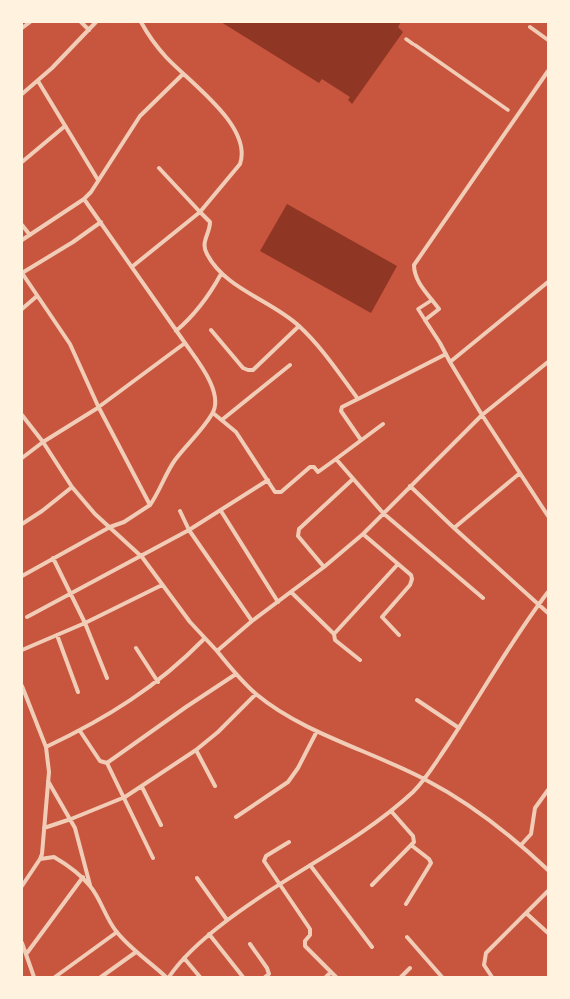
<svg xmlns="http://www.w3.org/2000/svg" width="570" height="999" viewBox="0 0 570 999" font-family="'Sofia Sans Condensed',sans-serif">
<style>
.water{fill:#8f3625}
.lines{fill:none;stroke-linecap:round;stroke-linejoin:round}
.pedestrian{stroke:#f1ccb7;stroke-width:3.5}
.minor{stroke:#f1ccb7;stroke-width:4}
</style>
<rect width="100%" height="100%" fill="#c8553d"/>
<path class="water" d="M221,22H401L398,27L403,32L352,104L348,100L350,97L322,79L319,83Z
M287,204L397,266L371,313L260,251Z"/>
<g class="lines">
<path class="pedestrian" d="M406,39L413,44
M415,45L508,110
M425,320L418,309L432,300"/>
<path class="minor" d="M81,22L89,30
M141,22C148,35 156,46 166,57C189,82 253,126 240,164L200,212L210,222C210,234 200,242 207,254C225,289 271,300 299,326C322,347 340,375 358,399L446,354
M530,27L548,40
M22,28L30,22
M38,81L98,180
M22,94L52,68L96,22
M22,162L65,126L66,127
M22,225L30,235
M22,240L84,199L91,192L140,116L183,74
M133,266L200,212L159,168
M22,273L70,344L98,406L150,505L124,522L110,527L22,576
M22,273L73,242L101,222
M548,282L450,362L482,415L548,516
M22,309L37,296
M211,330L243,368L248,370H253L299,326
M176,331C196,314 209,296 221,274
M450,362L440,343L425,320L439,309C429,295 414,282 414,265L548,71
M358,399L342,407L341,411L361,440
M213,413L236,432L275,492H281L310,467H314L318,472L336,459
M22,415L43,442L72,487L95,514L142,557L190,622L217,651L252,621L324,567L363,534L482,415L548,362
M223,419L290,365
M383,424L336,459L383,513L483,598
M22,458L43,442L96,409L185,343L84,199
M410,486L454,528L548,613
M150,505C160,491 165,474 175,460C187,444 202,431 212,414C225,393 196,359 185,343
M180,511L189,530L252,621
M221,511L278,602
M22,524L42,511L72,487
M454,528L520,473
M363,534L411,575L412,579L410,585L382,617L399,635
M53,558L85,623L162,585
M324,567L298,536L299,529L353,479
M291,592L334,634L398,564
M27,617L189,530L268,480
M334,634L335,640L360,660
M57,635L78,692
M136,648L158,682
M22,650L85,623L107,678
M217,651C229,666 241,681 256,694C304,734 372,751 426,780C472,804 511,835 548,870
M22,686L46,747
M417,700L459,728
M80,731L100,761L107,763L153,858
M196,750L215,786
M107,763L186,707L236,674
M48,781L75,828L90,885
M142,787L161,825
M236,817L288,782L298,768L317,731
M44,828L71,819L125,797L196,750L218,732L256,694
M289,842L266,856L264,861L310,929V935L305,941V946L336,977
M521,845L531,834L535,808L548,790
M40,859L54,857C66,864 81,875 90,886C101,899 105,917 116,931C130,949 149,961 166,977
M310,865L372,947
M197,878L227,920
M372,885L414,842L413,836L391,811
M22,886L40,859L42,854L49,772L46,747C107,718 157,687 204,639
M406,904L431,863L429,859L411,845
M526,913L548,933
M209,934L243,977
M407,937L442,977
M22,943L34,977
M250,944L267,968L269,974L265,977
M27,953L83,877
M184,958L200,977
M55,977L117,932
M101,977L136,952
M169,977C183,956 204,938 225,922C285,875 357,844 413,792C427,778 436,762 447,746C481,695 511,640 548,592
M326,977L331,972
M401,977L410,968
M492,977L484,965L486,953L548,891"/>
</g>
<rect width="570" height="999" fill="none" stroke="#fff3e0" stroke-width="46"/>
</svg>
